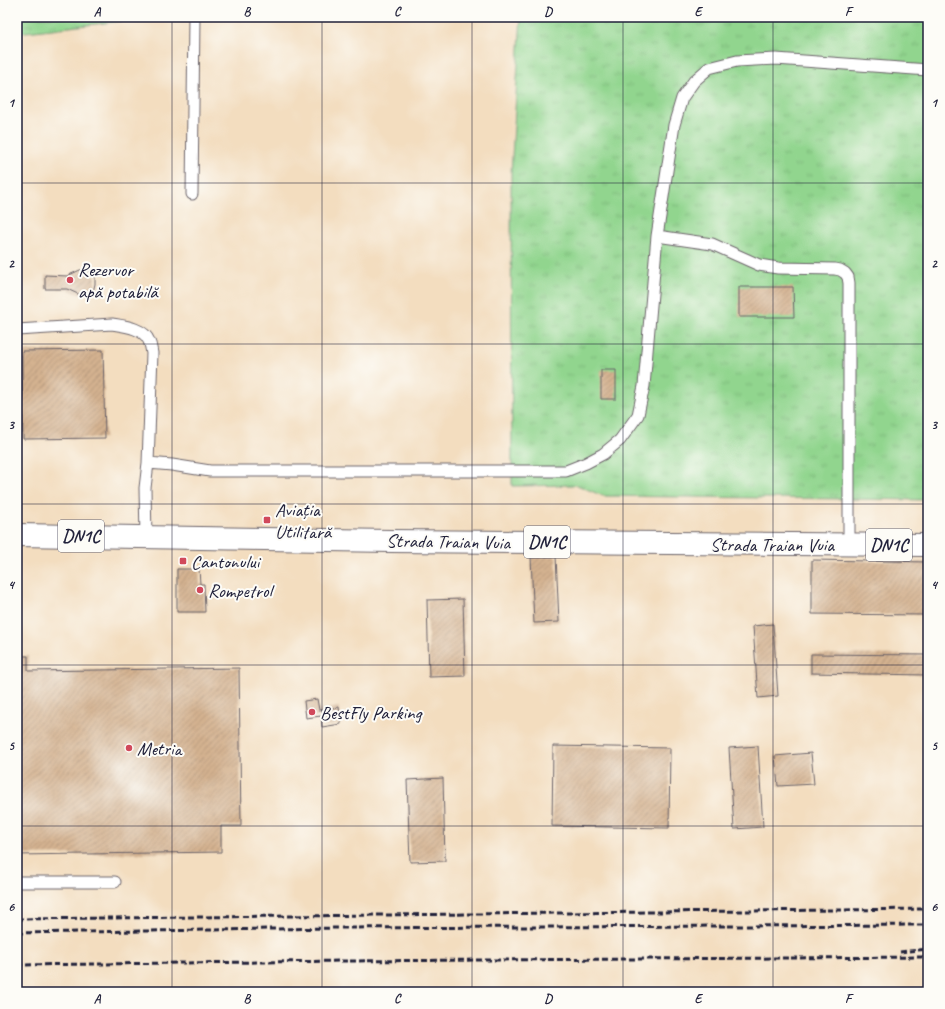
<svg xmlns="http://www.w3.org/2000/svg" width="945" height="1009" viewBox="0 0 945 1009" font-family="Caveat,sans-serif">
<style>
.grass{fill:url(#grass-tufts);stroke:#5a7c64}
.building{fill:url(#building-hatch)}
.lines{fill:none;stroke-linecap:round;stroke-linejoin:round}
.service-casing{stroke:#6b6369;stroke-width:13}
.primary-casing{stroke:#6b6369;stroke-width:24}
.service{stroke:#fff;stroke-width:11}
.primary{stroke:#fff;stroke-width:22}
.rail{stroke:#22223b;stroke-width:3;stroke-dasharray:6 3;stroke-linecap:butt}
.grid{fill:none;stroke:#22223b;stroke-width:1;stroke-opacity:0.55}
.poi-dot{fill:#d1495b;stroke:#fdfcf7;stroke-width:1.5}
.labels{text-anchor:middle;stroke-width:4;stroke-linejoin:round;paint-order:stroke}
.shield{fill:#fdfcf7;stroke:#646373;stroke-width:1}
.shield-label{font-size:18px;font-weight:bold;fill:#22223b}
.poi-label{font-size:19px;fill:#22223b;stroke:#fdfcf7;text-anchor:start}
.street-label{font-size:19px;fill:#22223b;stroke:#fdfcf7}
.neatline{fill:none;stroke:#22223b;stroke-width:1.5}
.grid-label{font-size:13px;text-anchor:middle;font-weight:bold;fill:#22223b}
</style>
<defs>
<pattern id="grass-tufts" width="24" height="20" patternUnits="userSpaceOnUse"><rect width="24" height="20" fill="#91d58e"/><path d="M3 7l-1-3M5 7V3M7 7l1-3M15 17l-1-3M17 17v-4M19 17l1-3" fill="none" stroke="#7db77b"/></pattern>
<pattern id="building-hatch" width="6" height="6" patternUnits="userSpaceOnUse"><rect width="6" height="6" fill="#d4b290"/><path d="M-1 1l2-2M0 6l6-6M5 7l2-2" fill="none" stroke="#ac9077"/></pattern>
</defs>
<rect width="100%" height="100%" fill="#fdfcf7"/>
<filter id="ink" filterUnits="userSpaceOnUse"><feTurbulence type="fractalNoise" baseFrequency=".025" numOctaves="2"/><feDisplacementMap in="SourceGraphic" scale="8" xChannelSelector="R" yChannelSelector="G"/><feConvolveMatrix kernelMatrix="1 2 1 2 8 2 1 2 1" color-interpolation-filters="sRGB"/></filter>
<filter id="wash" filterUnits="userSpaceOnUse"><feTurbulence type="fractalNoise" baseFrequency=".012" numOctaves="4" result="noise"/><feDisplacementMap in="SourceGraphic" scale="16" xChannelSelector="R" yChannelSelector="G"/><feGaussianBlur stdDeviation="0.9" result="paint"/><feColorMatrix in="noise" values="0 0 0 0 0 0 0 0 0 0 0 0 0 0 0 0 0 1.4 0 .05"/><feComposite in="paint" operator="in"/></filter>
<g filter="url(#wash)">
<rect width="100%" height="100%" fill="#f3ddbf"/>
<path class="grass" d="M17,17H157L17,33Z
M521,17H928V500L603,496L577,485L512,486L511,173Z"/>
<g id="blocks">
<path class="building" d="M82,17H97V18L82,19Z
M80,270H88L95,277V284L93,292L86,295L78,294L67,289H45V275L67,276Z
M739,287H793L794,317H739Z
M103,350L105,438L23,439L22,351Z
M601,370H616V399H601Z
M556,556L559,622L534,623L531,557Z
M812,560L928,562V615L812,614Z
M177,569H199L200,584H204L205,612H177Z
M463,599L465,676L429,677L427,600Z
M773,624L778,696L758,698L753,626Z
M811,654L928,655V675L811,673Z
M17,656H28V671L239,668L241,826H221V852L17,855Z
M317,699L319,710L339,707L341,724L322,727L321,716L306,718L304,701Z
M553,746L670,748L669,828L552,826Z
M758,746L763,827L734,829L729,748Z
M811,753L814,784L778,786L775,756Z
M443,778L445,861L410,862L407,780Z"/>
</g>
</g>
<g filter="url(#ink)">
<use href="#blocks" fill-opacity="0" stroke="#6b6369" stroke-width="1"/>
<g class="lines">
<defs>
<path id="service" d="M192,194L194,17
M657,236L712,244L759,265L778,268L835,269L840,270L845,273L848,277L849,283V545
M17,330L112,324C124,326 144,328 149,341C151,345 151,349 152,353L148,463L145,488L146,538
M148,463L172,465L210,471H566L586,463L603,454L620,440L638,415L644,386L657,236L674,125L682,98L694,81L709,68L737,61L776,59L928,70
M17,882H115"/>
<path id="primary" d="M17,535L391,541L928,545"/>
</defs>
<use href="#service" class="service-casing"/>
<use href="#primary" class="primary-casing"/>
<use href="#service" class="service"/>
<use href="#primary" class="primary"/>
<path class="rail" d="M17,919L928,909
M17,933L337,928L928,925
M900,952L928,949
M17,965L345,961L928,957"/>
</g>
</g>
<path class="grid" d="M172,17V992M322,17V992M472,17V992M623,17V992M773,17V992M17,183H928M17,344H928M17,504H928M17,665H928M17,826H928"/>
<g class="poi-dot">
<circle cx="70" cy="280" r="4"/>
<rect x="263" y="516" width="8" height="8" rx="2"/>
<rect x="179" y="557" width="8" height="8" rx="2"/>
<circle cx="200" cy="590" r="4"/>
<circle cx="312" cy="712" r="4"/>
<circle cx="129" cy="748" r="4"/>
</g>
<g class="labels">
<g class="shield">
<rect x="58" y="520" width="46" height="32" rx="3"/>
<rect x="524" y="526" width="46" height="32" rx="3"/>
<rect x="866" y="529" width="46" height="32" rx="3"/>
</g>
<g class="shield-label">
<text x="81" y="542">DN1C</text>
<text x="547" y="548">DN1C</text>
<text x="889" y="551">DN1C</text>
</g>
<g class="poi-label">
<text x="78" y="276">Rezervor<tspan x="78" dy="22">apă potabilă</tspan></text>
<text x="275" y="516">Aviația<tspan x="275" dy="22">Utilitară</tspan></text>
<text x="191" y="568">Cantonului</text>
<text x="208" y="597">Rompetrol</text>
<text x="320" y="719">BestFly Parking</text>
<text x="137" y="755">Metria</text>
</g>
<g class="street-label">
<text transform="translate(448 541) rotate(1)" y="7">Strada Traian Vuia</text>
<text x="772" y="551">Strada Traian Vuia</text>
</g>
</g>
<rect width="945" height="1009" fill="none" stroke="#fdfcf7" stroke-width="44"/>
<rect x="22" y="22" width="901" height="965" class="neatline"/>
<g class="grid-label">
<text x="97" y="16">A</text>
<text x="247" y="16">B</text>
<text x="397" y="16">C</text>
<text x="548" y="16">D</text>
<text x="698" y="16">E</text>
<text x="848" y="16">F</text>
<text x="11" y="107">1</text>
<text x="934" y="107">1</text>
<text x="11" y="268">2</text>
<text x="934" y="268">2</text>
<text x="11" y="429">3</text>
<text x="934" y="429">3</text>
<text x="11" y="589">4</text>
<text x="934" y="589">4</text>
<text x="11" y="750">5</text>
<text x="934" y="750">5</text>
<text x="11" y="911">6</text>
<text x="934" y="911">6</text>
<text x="97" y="1003">A</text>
<text x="247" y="1003">B</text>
<text x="397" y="1003">C</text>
<text x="548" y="1003">D</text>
<text x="698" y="1003">E</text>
<text x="848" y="1003">F</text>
</g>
</svg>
